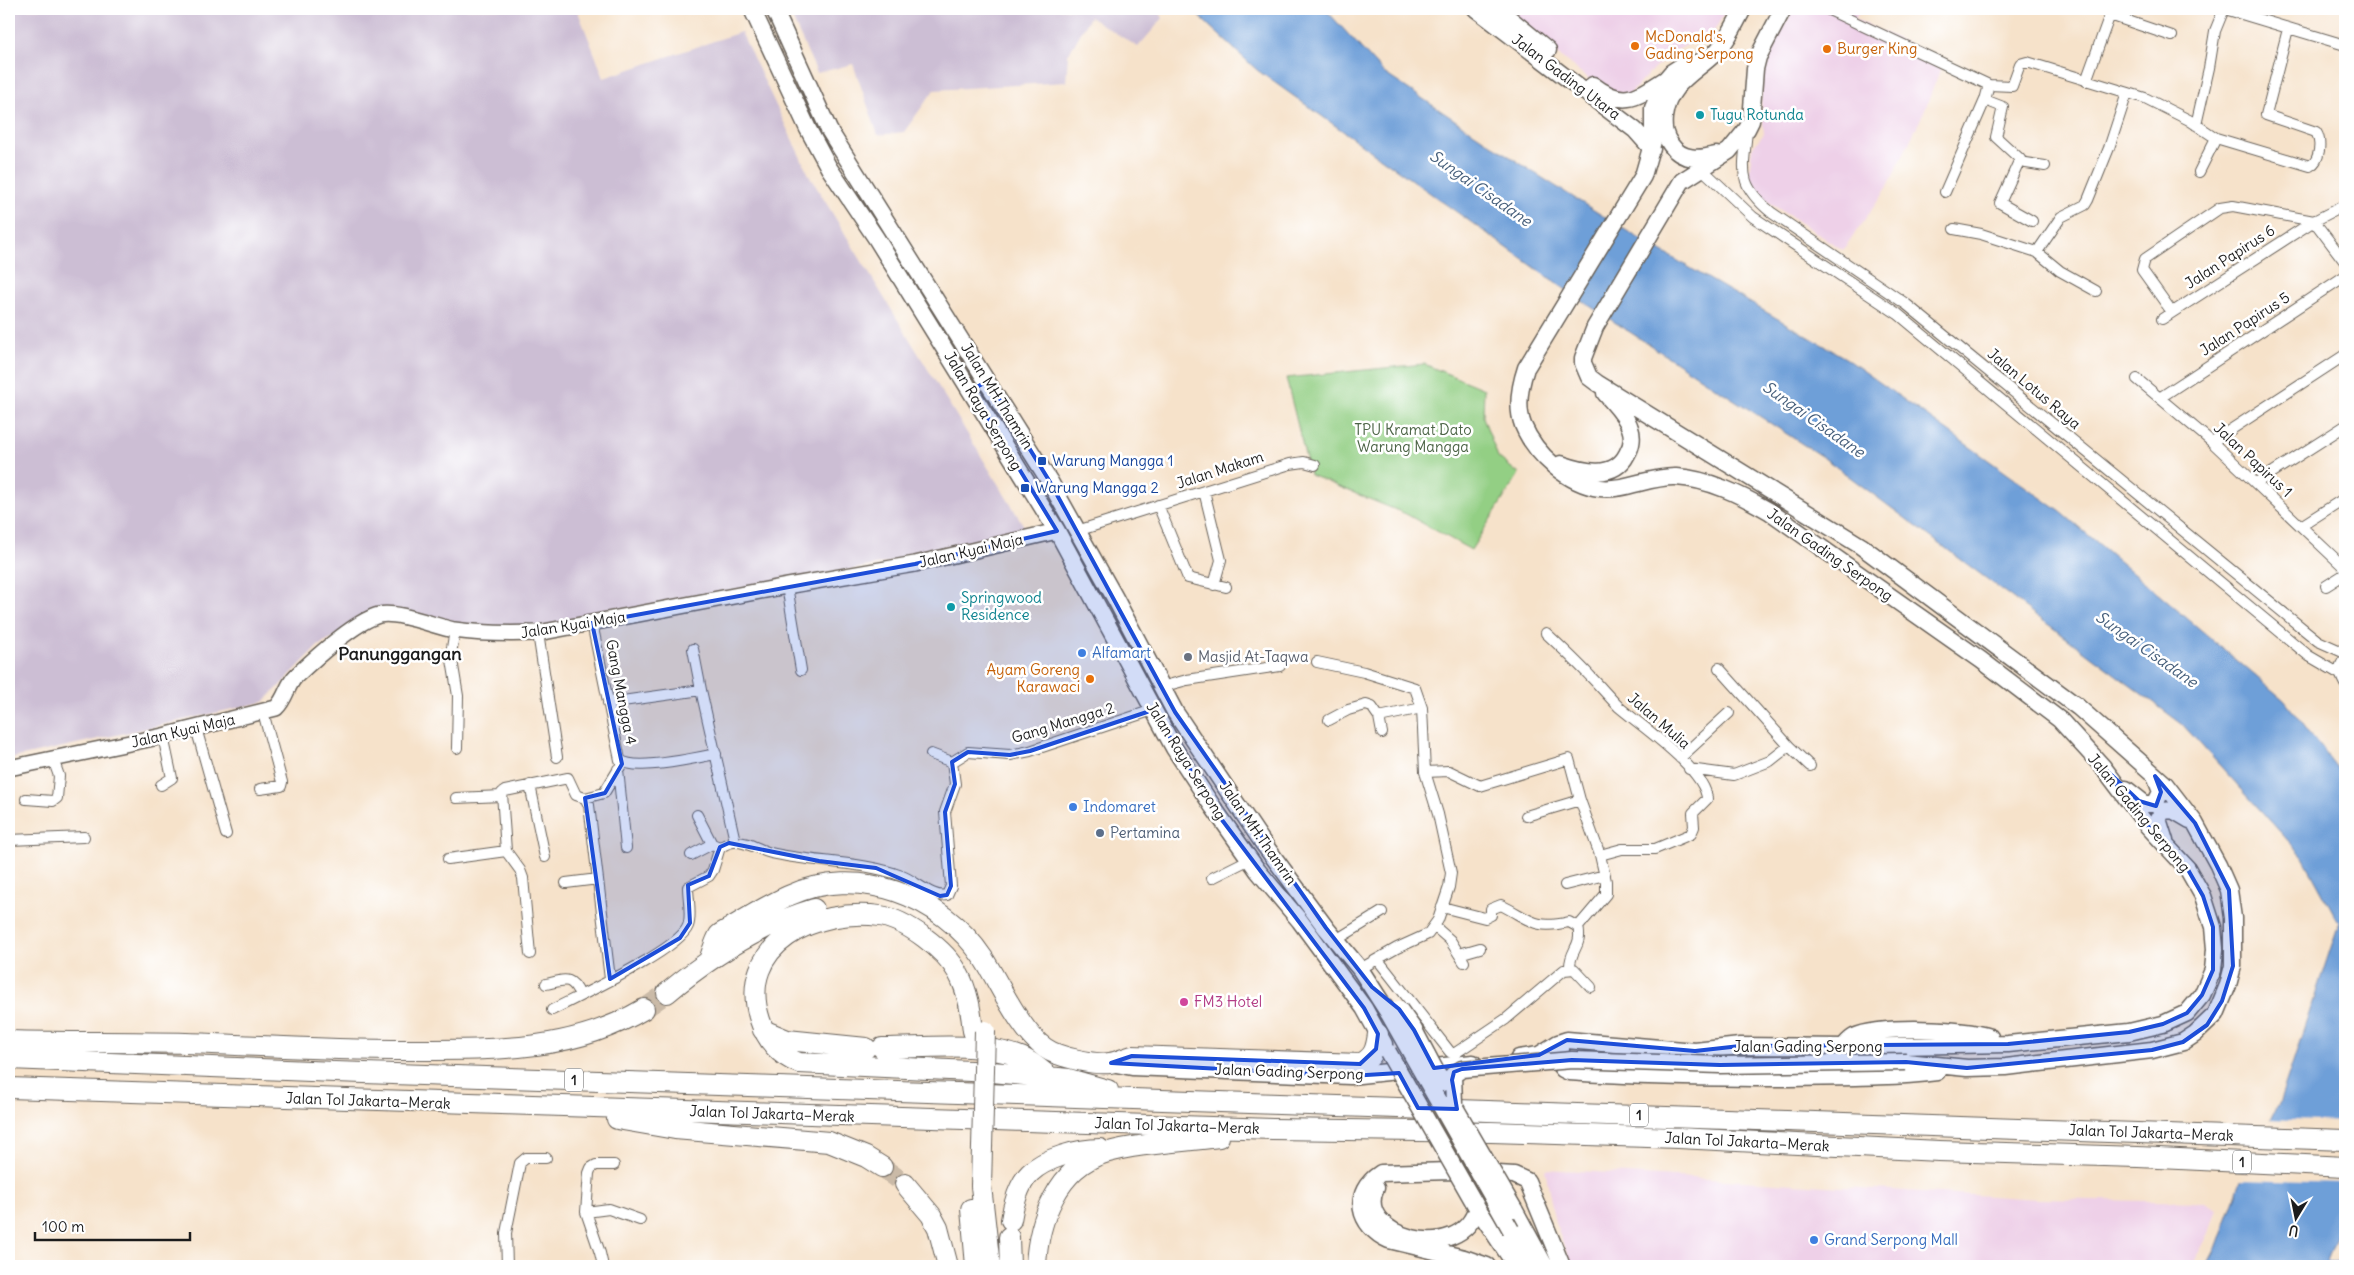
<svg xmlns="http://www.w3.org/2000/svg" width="2354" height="1275" viewBox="0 0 2354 1275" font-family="Delius,sans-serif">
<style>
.built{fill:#eed0e8}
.industrial{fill:#ccbed4}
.green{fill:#93cf84;stroke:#587650}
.water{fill:#6e9fd8;stroke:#455e7a}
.pier{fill:#f6e2ca}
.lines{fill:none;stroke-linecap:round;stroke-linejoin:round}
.stream{stroke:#6e9fd8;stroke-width:3}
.motorway-tunnel{stroke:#cabaa7;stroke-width:20;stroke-dasharray:20 10;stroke-linecap:butt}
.minor-casing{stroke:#686159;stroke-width:12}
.secondary-casing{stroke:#686159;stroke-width:18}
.primary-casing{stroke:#686159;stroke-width:19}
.motorway-casing{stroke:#686159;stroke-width:22}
.minor{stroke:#fff;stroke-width:10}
.secondary{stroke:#fff;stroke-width:15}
.primary{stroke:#fff;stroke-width:16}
.motorway{stroke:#fff;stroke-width:20}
.primary-bridge-casing{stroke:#686159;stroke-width:19;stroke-linecap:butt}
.motorway-bridge-casing{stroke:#686159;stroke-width:22;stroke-linecap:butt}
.primary-bridge{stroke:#fff;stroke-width:16}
.motorway-bridge{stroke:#fff;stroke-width:20}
.marked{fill:#1d4ed8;fill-opacity:0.2;stroke:#1d4ed8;stroke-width:4;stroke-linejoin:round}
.food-dot{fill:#e8710a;stroke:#fff;stroke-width:2}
.culture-dot{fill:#0f9aa8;stroke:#fff;stroke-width:2}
.transit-dot{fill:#1a4fb4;stroke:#fff;stroke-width:2}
.shop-dot{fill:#3f7fe0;stroke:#fff;stroke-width:2}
.worship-dot{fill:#6b7280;stroke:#fff;stroke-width:2}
.service-dot{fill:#5c6f8a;stroke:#fff;stroke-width:2}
.hotel-dot{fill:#d1479c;stroke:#fff;stroke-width:2}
.labels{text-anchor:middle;stroke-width:5;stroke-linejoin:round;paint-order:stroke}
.shield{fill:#fff;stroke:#606060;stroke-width:1}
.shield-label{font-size:14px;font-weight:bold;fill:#1c1c1c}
.food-label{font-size:15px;fill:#c56008;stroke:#fff;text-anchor:start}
.street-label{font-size:15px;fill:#1c1c1c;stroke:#fff}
.culture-label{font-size:15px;fill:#0d838f;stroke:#fff;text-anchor:start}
.park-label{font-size:15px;fill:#4c6446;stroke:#fff}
.transit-label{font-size:15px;fill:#164399;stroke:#fff;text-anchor:start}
.shop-label{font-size:15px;fill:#366cbe;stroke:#fff;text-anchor:start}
.worship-label{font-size:15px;fill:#5b616d;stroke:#fff;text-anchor:start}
.service-label{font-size:15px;fill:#4e5e75;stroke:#fff;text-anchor:start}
.hotel-label{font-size:15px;fill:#b23c85;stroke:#fff;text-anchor:start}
.water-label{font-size:16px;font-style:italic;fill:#455e7a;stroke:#fff}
.quarter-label{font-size:18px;font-weight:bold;fill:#1c1c1c;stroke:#fff}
</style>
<rect width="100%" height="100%" fill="#fff"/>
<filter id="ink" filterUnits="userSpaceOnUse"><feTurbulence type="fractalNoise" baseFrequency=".02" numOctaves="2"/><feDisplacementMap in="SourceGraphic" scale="10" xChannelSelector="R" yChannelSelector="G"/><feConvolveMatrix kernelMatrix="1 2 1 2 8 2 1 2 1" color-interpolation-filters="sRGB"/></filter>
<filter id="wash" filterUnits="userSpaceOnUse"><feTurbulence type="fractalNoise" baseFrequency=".0096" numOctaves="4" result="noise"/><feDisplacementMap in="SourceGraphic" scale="20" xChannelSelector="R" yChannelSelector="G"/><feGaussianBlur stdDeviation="1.12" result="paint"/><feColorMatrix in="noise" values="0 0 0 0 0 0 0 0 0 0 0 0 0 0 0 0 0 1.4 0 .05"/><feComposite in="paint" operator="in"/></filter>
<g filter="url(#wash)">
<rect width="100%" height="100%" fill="#f6e2ca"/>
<path class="built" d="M1501,9H1727L1714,31L1677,50L1650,72L1627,97L1610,96Z
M1794,9H1861L1855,19L1944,60L1923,114L1887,188L1843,250L1759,196L1749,175L1752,148L1764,134L1761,100L1765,58Z
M1545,1169L2038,1199L2204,1202L2217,1209L2209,1233L2192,1266H1572L1555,1223Z"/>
<path class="industrial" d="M9,9H577L604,78L741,32L809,175L1030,536L499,636L379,612L318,646L264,702L9,759Z
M788,9H1156L1163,18L1138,47L1090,17L1068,55L1066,82L934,90L904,132L878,135L853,64L817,73Z"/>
<path class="green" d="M1424,364L1484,389L1483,417L1498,457L1519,474L1471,550L1406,514L1310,475L1286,378Z"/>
<path class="water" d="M1191,9H1325L1384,73L1533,172L1635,236L1847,359L2061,512L2284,700L2345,778V1215L2325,1266H2207L2215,1251L2243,1175L2279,1104L2339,923L2303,857L2182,724L1827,460L1579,299L1257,70Z"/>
<path class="pier" d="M2268,1119L2345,1122V1183L2239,1180Z"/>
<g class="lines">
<path class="stream" d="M2323,1262L2345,1264"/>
</g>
</g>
<g filter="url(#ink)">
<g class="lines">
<path class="motorway-tunnel" d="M644,1009L667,993
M882,1167L905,1184"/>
<defs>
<path id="minor" d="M1827,9L1989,85L2012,86L2020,64L2027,62L2145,98L2189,120L2216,138L2310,166C2320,161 2322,141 2316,132L2266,115L2288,29
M2225,9L2345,45
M2110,15L2172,36
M2086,81L2112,9
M1985,100L2003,107L1996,137L2020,159L2000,203L2032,221
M2196,125L2209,68L2215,31L2224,9
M1747,131C1743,173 1737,184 1772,213L1906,304L2318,641L2345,653
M2020,162L2045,166
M1701,168L1753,217L1898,314L2309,656L2340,674
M2199,172L2216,138
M1945,192L1985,100L1989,85
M2314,221L2345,262
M1954,229L1981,234L2037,252L2061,217L2085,205L2088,200L2109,148L2127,93
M2037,252L2060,271L2096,291
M2172,312L2142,270L2145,259L2220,208L2233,206L2314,221
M2162,319L2314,221L2345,205
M2137,379L2212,442L2345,568
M2161,397L2345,276
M2212,442L2345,355
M2256,483L2345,426
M1204,491L1221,560L1214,585
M1158,505L1188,578L1226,587
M2301,526L2345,498
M1077,531L1290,464L1304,462L1315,465
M787,586L801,670
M2326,586L2345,574
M592,623L620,760C635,772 696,758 716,754
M455,630L451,654L458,696L457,748
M538,633L557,757
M1546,633C1561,647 1576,661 1590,676C1600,686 1609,697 1619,707C1640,725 1706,770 1707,799L1693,813L1694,827L1691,834L1655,849H1622L1600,855L1606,881V894L1578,927
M693,649L701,690
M2345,659C2337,667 2340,675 2345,684
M1317,662L1364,672L1415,688L1422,708L1425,772L1438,814L1451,873L1449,887L1438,920L1428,934L1397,948L1360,969
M1719,668L1789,746
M1161,687L1187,680L1280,666
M608,703L701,690L735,841
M1329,720L1348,710L1366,705L1372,707L1379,717
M196,728L226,834
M1382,733L1379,717L1422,708
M931,754L952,762
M1680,758L1729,713
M952,762L968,752L1010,755L1030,751L1153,710
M618,769L626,848
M1689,769L1734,775L1770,761L1789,746L1810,766
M1425,772L1449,771L1480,786L1569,759L1580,800L1600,855
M161,785L172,778L163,736
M530,785L545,857
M260,789L281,786L282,782L263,712
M456,798L502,796
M585,798L589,805L610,979
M26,799L53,801L57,798L59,776L53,759
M697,815L712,844
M1526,816L1580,800
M9,840L84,837
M691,855L712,844L720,847
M448,859L506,851
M1212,878L1250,859
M566,883L598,879
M1565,885L1605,875
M1442,907L1485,918L1491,915V909L1501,905C1531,920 1534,930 1569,922L1578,927
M1434,926L1450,940L1464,962
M1336,940L1382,912
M530,954L523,878L520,870L506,851L502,793L505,791L568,778L576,795L585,798L604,793L623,762
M1459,954L1480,948
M1378,960L1450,1052L1454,1054L1506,1019L1564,970L1574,969L1591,987
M1570,968C1569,950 1583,947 1578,927
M546,984C565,980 571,975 580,995
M552,1010C579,996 679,950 688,926C692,916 688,898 688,887L709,876L713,870L720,847C725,845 729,842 734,842C747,841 759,850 771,853C814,863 862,861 902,876C915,881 934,899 947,895L951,886L945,812L955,784L952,762
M586,1212L609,1209L640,1220
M507,1266L506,1233L520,1163L526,1158H546
M603,1266L600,1253L586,1212L589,1173L591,1168L596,1165H614"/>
<path id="secondary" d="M9,768L163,736L276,708C286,699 287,684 296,676C314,659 356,621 379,615C398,611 434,626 454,630C482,634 510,634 538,633L787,586L915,564L1057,531"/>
<path id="primary" d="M752,9L808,129L829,168L876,238L1057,531L1174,748L1213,807L1258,871L1300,921L1364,1008L1384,1044
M774,9L829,130L1050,482L1115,598L1175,712L1263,843L1326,928L1360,969L1389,1014
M1476,9L1635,130L1652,149
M1498,9L1548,50
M1783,9L1758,57L1755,69L1751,121L1747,129L1729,151L1682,181L1595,327L1583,358V363L1589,377L1597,383L1861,546L2078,707L2165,784L2195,823L2218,865L2229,890L2233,918V966L2228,985L2216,1014L2195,1034L2183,1042L2152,1050L2006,1067L1967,1068L1906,1062
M1593,85C1624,109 1637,97 1666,79
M1716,155C1700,159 1682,161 1671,145C1664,135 1663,128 1664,117C1668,84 1693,74 1714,54C1727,42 1735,24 1743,9
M1561,464C1584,472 1614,480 1627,454C1632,446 1633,436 1630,428C1626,415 1613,403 1605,393
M2126,789L2145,804H2155L2161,792L2155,776
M2165,841L2158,819L2163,811L2173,810L2190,820
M1843,1047C1846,1044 1850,1039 1854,1037C1880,1025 1963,1028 1990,1037
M1561,1049L1559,1064L1563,1069L1569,1072C1642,1077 1716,1078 1789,1078C1839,1077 1888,1078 1937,1072
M1519,1058L1539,1055L1558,1043L1567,1040L1695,1051L1740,1046L1843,1047L2008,1044L2129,1032L2163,1024L2187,1013L2202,995L2213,970L2215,949L2213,927L2203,896L2187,868L2146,824L2103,767L2060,720L1981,660L1769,511C1741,495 1709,479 1676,477C1650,476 1625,491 1600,488C1568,484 1535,454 1523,425C1516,407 1520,386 1526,368L1643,176L1653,141V108L1666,79L1672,72L1683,65L1703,62
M1111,1063L1132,1067L1350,1076L1473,1063
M1376,1188C1352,1236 1462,1267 1477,1207
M1476,1206L1516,1266
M1514,1209L1545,1266
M1511,1230L1531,1262
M1487,1266L1464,1258L1389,1240C1358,1226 1350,1193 1381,1173L1450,1171L1514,1175L1527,1181L1562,1266"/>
<path id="motorway" d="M709,960C712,953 715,941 719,935C722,932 728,930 732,927C750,916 768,905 788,896C858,864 941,895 983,958C1000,984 1020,1031 1045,1048C1057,1057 1095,1065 1110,1063C1117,1062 1125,1058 1132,1056L1360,1064C1374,1057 1376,1049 1378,1034
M667,993C710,957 760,925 814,909
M763,1030L787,1040L866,1048
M973,1031C971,1011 968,991 958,973C946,950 906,920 880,916C818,907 735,944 760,1020C766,1039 779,1056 799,1063L992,1072L1069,1079L1108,1090
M9,1041C77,1043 145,1041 213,1044C283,1047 354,1051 424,1050C501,1050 576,1050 644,1009
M882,1048C927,1048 978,1041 1021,1057C1031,1061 1041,1070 1050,1077
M9,1059L335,1072L2345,1140
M9,1088L1273,1129L1491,1132L1678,1138L1939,1151L2138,1157L2345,1167
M617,1119L675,1129L829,1142L866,1157L882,1167
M905,1184L931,1215L938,1228L948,1266
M981,1186L990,1266
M971,1209L976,1266
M1011,1220C1013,1205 1019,1184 1030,1173C1045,1158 1079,1149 1100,1149
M1009,1237L1010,1266
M1036,1266C1038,1222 1057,1167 1105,1153C1140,1143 1182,1142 1219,1137"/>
</defs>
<use href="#minor" class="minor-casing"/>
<use href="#secondary" class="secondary-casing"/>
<use href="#primary" class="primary-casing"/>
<use href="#motorway" class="motorway-casing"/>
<use href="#minor" class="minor"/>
<use href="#secondary" class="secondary"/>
<use href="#primary" class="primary"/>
<use href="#motorway" class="motorway"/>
<defs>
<path id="primary-bridge" d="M1399,1009L1414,1030L1442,1083
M1389,1014L1511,1230
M1388,1052L1476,1206
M1454,1104L1453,1075L1462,1069L1572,1060L1720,1065L1906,1062
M1456,1109L1514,1209"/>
<path id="motorway-bridge" d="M981,1186L985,1031"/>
</defs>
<use href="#primary-bridge" class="primary-bridge-casing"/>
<use href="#motorway-bridge" class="motorway-bridge-casing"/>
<use href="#primary-bridge" class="primary-bridge"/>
<use href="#motorway-bridge" class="motorway-bridge"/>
</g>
</g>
<path class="marked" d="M988,381L1050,482L1175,712L1326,928L1372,987L1399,1009L1414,1030L1434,1068L1539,1055L1567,1040L1695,1051L1740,1046L2008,1044L2129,1032L2163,1024L2187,1013L2202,995L2213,970V927L2203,896L2187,868L2146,824L2103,767L2139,801L2156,806L2161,792L2155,776L2195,823L2229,890L2233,966L2222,1001L2207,1025L2183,1042L2152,1050L1967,1068L1906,1062L1720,1065L1572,1060L1462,1069L1454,1072L1452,1080L1457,1109L1418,1108L1399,1073L1350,1076L1111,1063L1132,1056L1360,1064L1376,1049L1378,1034L1364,1008L1219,816L1153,710L1030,751L1010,755L968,752L952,762L955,784L945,812L951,886L947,895L940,896L876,868L819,861L729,843L720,847L709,876L688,885L690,923L680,938L610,979L585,798L605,793L622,764L592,623L915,564L1057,531L971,390Z"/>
<g class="food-dot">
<circle cx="1635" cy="46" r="5"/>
<circle cx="1827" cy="49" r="5"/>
<circle cx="1090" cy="679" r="5"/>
</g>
<g class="culture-dot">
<circle cx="1700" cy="115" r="5"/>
<circle cx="951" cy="607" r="5"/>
</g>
<g class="transit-dot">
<rect x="1037" y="456" width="10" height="10" rx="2.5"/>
<rect x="1020" y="483" width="10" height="10" rx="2.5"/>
</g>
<g class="shop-dot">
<circle cx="1082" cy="653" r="5"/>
<circle cx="1073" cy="807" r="5"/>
<circle cx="1814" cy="1240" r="5"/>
</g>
<circle class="worship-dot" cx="1188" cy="657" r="5"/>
<circle class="service-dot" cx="1100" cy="833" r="5"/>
<circle class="hotel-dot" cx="1184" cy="1002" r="5"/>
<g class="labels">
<g class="shield">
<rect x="565" y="1068.5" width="18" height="23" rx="4"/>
<rect x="1630" y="1103.5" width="18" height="23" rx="4"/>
<rect x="2233" y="1150.5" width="18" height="23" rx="4"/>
</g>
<g class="shield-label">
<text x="574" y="1085">1</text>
<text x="1639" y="1120">1</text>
<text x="2242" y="1167">1</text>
</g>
<g class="food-label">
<text x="1645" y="42">McDonald's,<tspan x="1645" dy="17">Gading Serpong</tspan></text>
<text x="1837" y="54">Burger King</text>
<text x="1080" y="675" text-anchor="end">Ayam Goreng<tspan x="1080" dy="17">Karawaci</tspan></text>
</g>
<g class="street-label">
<text transform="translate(1566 77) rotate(37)" y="5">Jalan Gading Utara</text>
<text transform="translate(2230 257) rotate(-33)" y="5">Jalan Papirus 6</text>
<text transform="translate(2245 324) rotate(-33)" y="5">Jalan Papirus 5</text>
<text transform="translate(2034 389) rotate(40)" y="5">Jalan Lotus Raya</text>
<text transform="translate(997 396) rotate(58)" y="5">Jalan MH.Thamrin</text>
<text transform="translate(983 411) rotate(59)" y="5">Jalan Raya Serpong</text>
<text transform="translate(2253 460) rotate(43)" y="5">Jalan Papirus 1</text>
<text transform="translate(1220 470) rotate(-18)" y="5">Jalan Makam</text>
<text transform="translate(971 551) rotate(-13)" y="5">Jalan Kyai Maja</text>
<text transform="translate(1830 555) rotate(35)" y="5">Jalan Gading Serpong</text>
<text transform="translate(573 625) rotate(-9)" y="5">Jalan Kyai Maja</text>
<text transform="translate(621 692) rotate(79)" y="5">Gang Mangga 4</text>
<text transform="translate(1659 721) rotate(41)" y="5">Jalan Mulia</text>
<text transform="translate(1063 723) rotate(-17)" y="5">Gang Mangga 2</text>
<text transform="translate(183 731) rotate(-13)" y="5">Jalan Kyai Maja</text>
<text transform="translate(1186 761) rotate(58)" y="5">Jalan Raya Serpong</text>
<text transform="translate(2139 813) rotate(50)" y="5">Jalan Gading Serpong</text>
<text transform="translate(1258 833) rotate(55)" y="5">Jalan MH.Thamrin</text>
<text x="1808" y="1052">Jalan Gading Serpong</text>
<text transform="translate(1289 1072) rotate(2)" y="5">Jalan Gading Serpong</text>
<text transform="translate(368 1101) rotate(2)" y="5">Jalan Tol Jakarta–Merak</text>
<text transform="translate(772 1114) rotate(2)" y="5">Jalan Tol Jakarta–Merak</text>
<text transform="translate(1177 1126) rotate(2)" y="5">Jalan Tol Jakarta–Merak</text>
<text transform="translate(2151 1133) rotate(2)" y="5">Jalan Tol Jakarta–Merak</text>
<text transform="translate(1747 1142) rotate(3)" y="5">Jalan Tol Jakarta–Merak</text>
</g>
<g class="culture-label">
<text x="1710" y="120">Tugu Rotunda</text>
<text x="961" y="603">Springwood<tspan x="961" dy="17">Residence</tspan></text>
</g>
<g class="park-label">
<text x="1413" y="435">TPU Kramat Dato<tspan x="1413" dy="17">Warung Mangga</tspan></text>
</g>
<g class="transit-label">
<text x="1052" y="466">Warung Mangga 1</text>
<text x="1035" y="493">Warung Mangga 2</text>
</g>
<g class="shop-label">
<text x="1092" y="658">Alfamart</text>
<text x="1083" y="812">Indomaret</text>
<text x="1824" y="1245">Grand Serpong Mall</text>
</g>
<g class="worship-label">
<text x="1198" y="662">Masjid At-Taqwa</text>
</g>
<g class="service-label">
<text x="1110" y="838">Pertamina</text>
</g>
<g class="hotel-label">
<text x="1194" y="1007">FM3 Hotel</text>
</g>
<g class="water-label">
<text transform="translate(1481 188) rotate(35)" y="6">Sungai Cisadane</text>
<text transform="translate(1814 419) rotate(35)" y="6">Sungai Cisadane</text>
<text transform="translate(2147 649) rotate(35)" y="6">Sungai Cisadane</text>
</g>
<g class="quarter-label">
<text x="400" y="660">Panunggangan</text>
</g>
</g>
<rect width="2354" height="1275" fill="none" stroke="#fff" stroke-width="30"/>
<g transform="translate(2296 1218) rotate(190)" stroke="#ffffff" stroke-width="4" paint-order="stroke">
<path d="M0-4L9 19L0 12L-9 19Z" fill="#1c1c1c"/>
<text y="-8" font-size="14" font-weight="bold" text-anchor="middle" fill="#1c1c1c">U</text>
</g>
<path d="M35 1232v8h155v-8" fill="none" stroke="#1c1c1c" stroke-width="2.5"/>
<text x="42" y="1232" font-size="15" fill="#1c1c1c" stroke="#ffffff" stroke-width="4" paint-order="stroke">100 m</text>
</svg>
